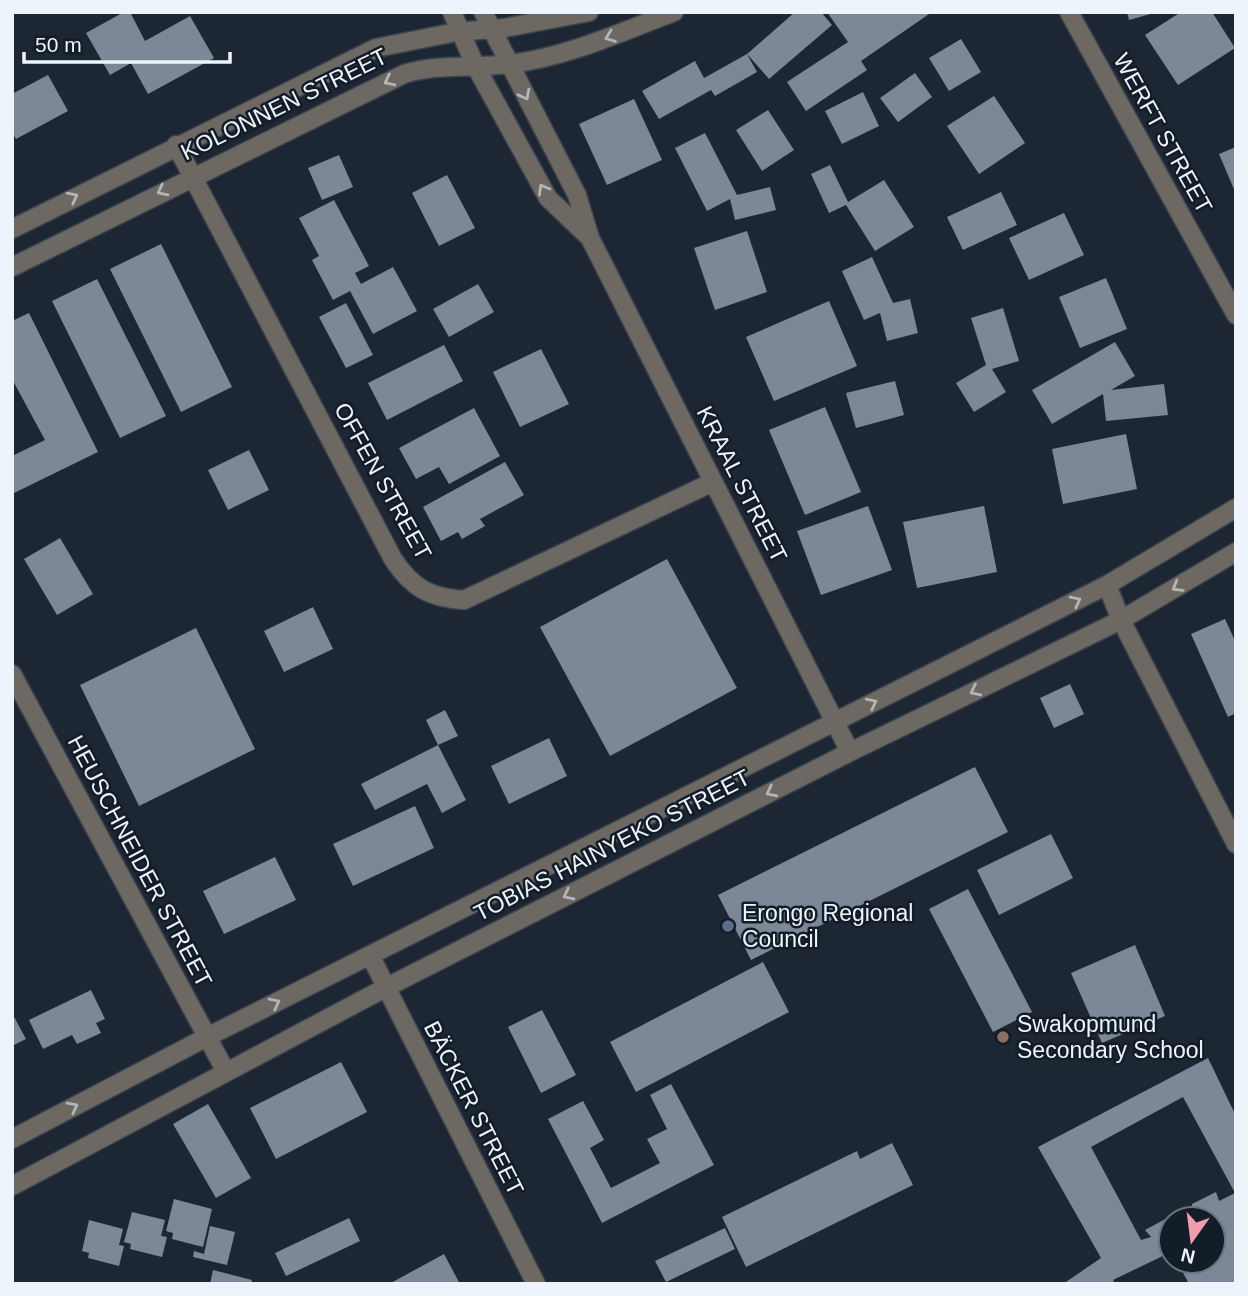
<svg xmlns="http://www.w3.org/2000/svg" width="1248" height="1296" viewBox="0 0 1248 1296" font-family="Arial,sans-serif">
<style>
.building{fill:#7c8897}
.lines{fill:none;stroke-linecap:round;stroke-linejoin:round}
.minor-casing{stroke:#3a444f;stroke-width:21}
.minor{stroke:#6e6862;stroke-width:18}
.oneway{stroke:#b4b5b7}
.service-dot{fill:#5c6f8a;stroke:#131d28;stroke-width:2.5}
.education-dot{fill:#8d6e63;stroke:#131d28;stroke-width:2.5}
.labels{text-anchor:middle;stroke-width:5;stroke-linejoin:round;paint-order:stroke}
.street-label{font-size:23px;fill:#edf4fc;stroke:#131d28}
.poi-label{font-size:23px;fill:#edf4fc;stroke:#131d28;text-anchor:start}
</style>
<rect width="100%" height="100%" fill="#1d2733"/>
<path class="building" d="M124,12H130L145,41L190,16L214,58L148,94L131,63L110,75L86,33Z
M795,12H821L832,25L769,79L747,54L757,72L715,96L711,90L659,119L642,91L695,61L704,78L747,54Z
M827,12H932L861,61L867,70L806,111L787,82L848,42Z
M1127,12H1154V13L1129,20Z
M1181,12H1212L1235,48L1178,85L1145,35Z
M961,39L981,72L949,91L929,58Z
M915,73L932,97L898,122L880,98Z
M48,75L68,111L16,139L12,132V94Z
M863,92L879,126L842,144L825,111Z
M994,96L1025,143L979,174L947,126Z
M634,99L662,160L607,185L579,124Z
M768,110L794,150L762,171L736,130Z
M705,133L737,195L770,187L776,210L735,220L730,199L707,211L675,148Z
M1236,147V194L1219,154Z
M339,155L353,187L322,200L308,168Z
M830,165L848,202L884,180L914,227L875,251L846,205L829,213L811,174Z
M447,175L475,228L439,246L412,193Z
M1001,192L1017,225L963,250L947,217Z
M334,200L369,266L355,273L361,284L393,267L417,311L373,334L350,291L333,300L312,260L319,256L299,218Z
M1064,213L1084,255L1029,280L1009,238Z
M747,231L767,292L715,310L694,248Z
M161,244L232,387L181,412L110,269Z
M872,257L893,303L910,299L918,333L887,341L880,313L864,320L842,271Z
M1106,278L1127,329L1080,348L1059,297Z
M97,279L166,416L120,438L52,301Z
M478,284L494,312L449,337L433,309Z
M829,301L857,366L774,401L746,337Z
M346,303L373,355L346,368L319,317Z
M1003,308L1019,361L992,369L1006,392L974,412L956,383L986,365L971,318Z
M29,313L98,452L12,494V456L45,440L12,379V321Z
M1115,342L1135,376L1111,390L1164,384L1168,415L1106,421L1103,394L1052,424L1032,390Z
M444,345L463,381L387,420L368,383Z
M541,349L569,404L520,427L493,372Z
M895,381L904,415L856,428L846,393Z
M825,407L861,492L805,515L769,430Z
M474,408L500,456L449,484L439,467L416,479L399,448Z
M1126,434L1137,489L1063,504L1052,449Z
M249,450L269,490L228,510L208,470Z
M505,462L524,495L480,519L485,526L462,539L458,532L441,541L423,507Z
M868,506L892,570L821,595L797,531Z
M984,506L997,572L917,588L903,522Z
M60,538L93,594L57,615L24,559Z
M667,559L737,688L610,756L540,627Z
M313,607L333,649L284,672L264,631Z
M1225,619L1236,643V713L1228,717L1191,634Z
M196,628L255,749L139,806L80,685Z
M1070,684L1084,714L1054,728L1040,698Z
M445,710L458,736L438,745L466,800L442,813L427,784L375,810L361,784L438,745L426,720Z
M549,738L567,776L509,804L491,766Z
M975,767L1008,832L751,960L718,895Z
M415,806L434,848L353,886L333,844Z
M1051,834L1073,878L999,915L977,870Z
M275,857L296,900L224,934L203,891Z
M968,889L1032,1012L993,1032L929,909Z
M1135,945L1165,1016L1102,1043L1071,973Z
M763,962L789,1012L636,1092L610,1042Z
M91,990L105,1019L96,1023L101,1033L77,1044L72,1035L43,1049L29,1020Z
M542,1010L576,1075L541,1093L508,1027Z
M12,1013L26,1039L12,1046Z
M1208,1058L1236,1116V1284H1189L1177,1261H1213V1219H1181L1191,1213L1192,1204L1216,1192L1219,1201L1235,1193L1183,1097L1091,1147L1141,1240L1151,1237L1145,1230L1171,1216V1252L1113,1280L1115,1284H1063L1101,1258L1038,1147Z
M341,1062L367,1112L276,1159L250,1108Z
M671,1084L714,1165L602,1223L548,1119L583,1101L604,1140L590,1148L611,1188L660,1163L647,1139L667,1129L650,1095Z
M208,1104L251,1178L216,1198L173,1124Z
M892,1143L913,1185L746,1267L722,1217L857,1151L860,1159Z
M174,1199L212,1209L203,1247L172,1239L173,1233L166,1231Z
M132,1212L165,1220L161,1236L167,1237L162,1257L130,1249L131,1244L124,1242Z
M349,1218L360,1241L286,1276L275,1253Z
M89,1220L123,1229L119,1245L124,1246L119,1266L88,1258L89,1253L82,1251Z
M210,1226L235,1232L227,1265L193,1257L194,1251L204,1254Z
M725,1228L735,1249L666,1282L655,1261Z
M444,1254L460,1284H389Z
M213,1270L252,1280L251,1284H210Z"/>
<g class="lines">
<defs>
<path id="minor" d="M452,12L475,65L548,198L590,238
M483,12L577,195L590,238L850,752
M1069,12L1236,315
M176,145L393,559C412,588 430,598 464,600L713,482
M12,229L376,48L456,32L504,28L589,12
M12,267L404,74C439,63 475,69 510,64C567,57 621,32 674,12
M1107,585L1121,620L1236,844
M12,674L225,1070
M370,955L536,1284
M12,1139L207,1037L1107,585L1236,508
M12,1186L385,988L850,752L1121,620L1236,552"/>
</defs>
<use href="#minor" class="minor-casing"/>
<use href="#minor" class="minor"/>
</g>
<defs><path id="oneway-chevron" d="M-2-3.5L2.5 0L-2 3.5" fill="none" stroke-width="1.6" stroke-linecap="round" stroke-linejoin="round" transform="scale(1.75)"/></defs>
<g class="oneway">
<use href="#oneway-chevron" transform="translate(610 37) rotate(159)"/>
<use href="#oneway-chevron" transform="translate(389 81) rotate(154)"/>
<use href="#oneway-chevron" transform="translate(525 95) rotate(63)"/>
<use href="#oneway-chevron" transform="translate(543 189) rotate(-120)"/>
<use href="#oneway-chevron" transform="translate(162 191) rotate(153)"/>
<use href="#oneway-chevron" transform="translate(73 197) rotate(-27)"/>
<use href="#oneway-chevron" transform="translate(1177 587) rotate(149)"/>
<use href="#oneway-chevron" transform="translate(1076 601) rotate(-27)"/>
<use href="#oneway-chevron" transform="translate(975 691) rotate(154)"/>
<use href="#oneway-chevron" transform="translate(872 703) rotate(-27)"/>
<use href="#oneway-chevron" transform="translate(771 792) rotate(153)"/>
<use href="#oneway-chevron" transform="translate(568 895) rotate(153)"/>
<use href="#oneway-chevron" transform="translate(275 1003) rotate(-27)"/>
<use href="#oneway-chevron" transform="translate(73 1107) rotate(-28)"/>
</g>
<circle class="service-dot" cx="728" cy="926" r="7"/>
<circle class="education-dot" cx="1003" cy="1037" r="7"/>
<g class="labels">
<g class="street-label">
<text transform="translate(284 104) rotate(-26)" y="8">KOLONNEN STREET</text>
<text transform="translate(1163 133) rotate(61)" y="8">WERFT STREET</text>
<text transform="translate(383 481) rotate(61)" y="8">OFFEN STREET</text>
<text transform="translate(742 484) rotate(63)" y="8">KRAAL STREET</text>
<text transform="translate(612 845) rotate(-27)" y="8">TOBIAS HAINYEKO STREET</text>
<text transform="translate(140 861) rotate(62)" y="8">HEUSCHNEIDER STREET</text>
<text transform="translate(474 1108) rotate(63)" y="8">BÄCKER STREET</text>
</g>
<g class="poi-label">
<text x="742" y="921">Erongo Regional<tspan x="742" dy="26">Council</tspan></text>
<text x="1017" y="1032">Swakopmund<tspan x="1017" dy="26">Secondary School</tspan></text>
</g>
</g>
<rect width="1248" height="1296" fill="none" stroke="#edf4fc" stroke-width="28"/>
<g transform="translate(1192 1240) rotate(194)"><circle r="33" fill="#131d28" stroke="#6a737d" stroke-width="2"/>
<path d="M0-5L12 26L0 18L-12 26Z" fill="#f29aae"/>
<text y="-10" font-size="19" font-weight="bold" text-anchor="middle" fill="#edf4fc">N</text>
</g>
<path d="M24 52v10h206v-10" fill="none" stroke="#edf4fc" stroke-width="3.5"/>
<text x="35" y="52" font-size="21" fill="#edf4fc" stroke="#131d28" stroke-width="5" paint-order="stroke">50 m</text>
</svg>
